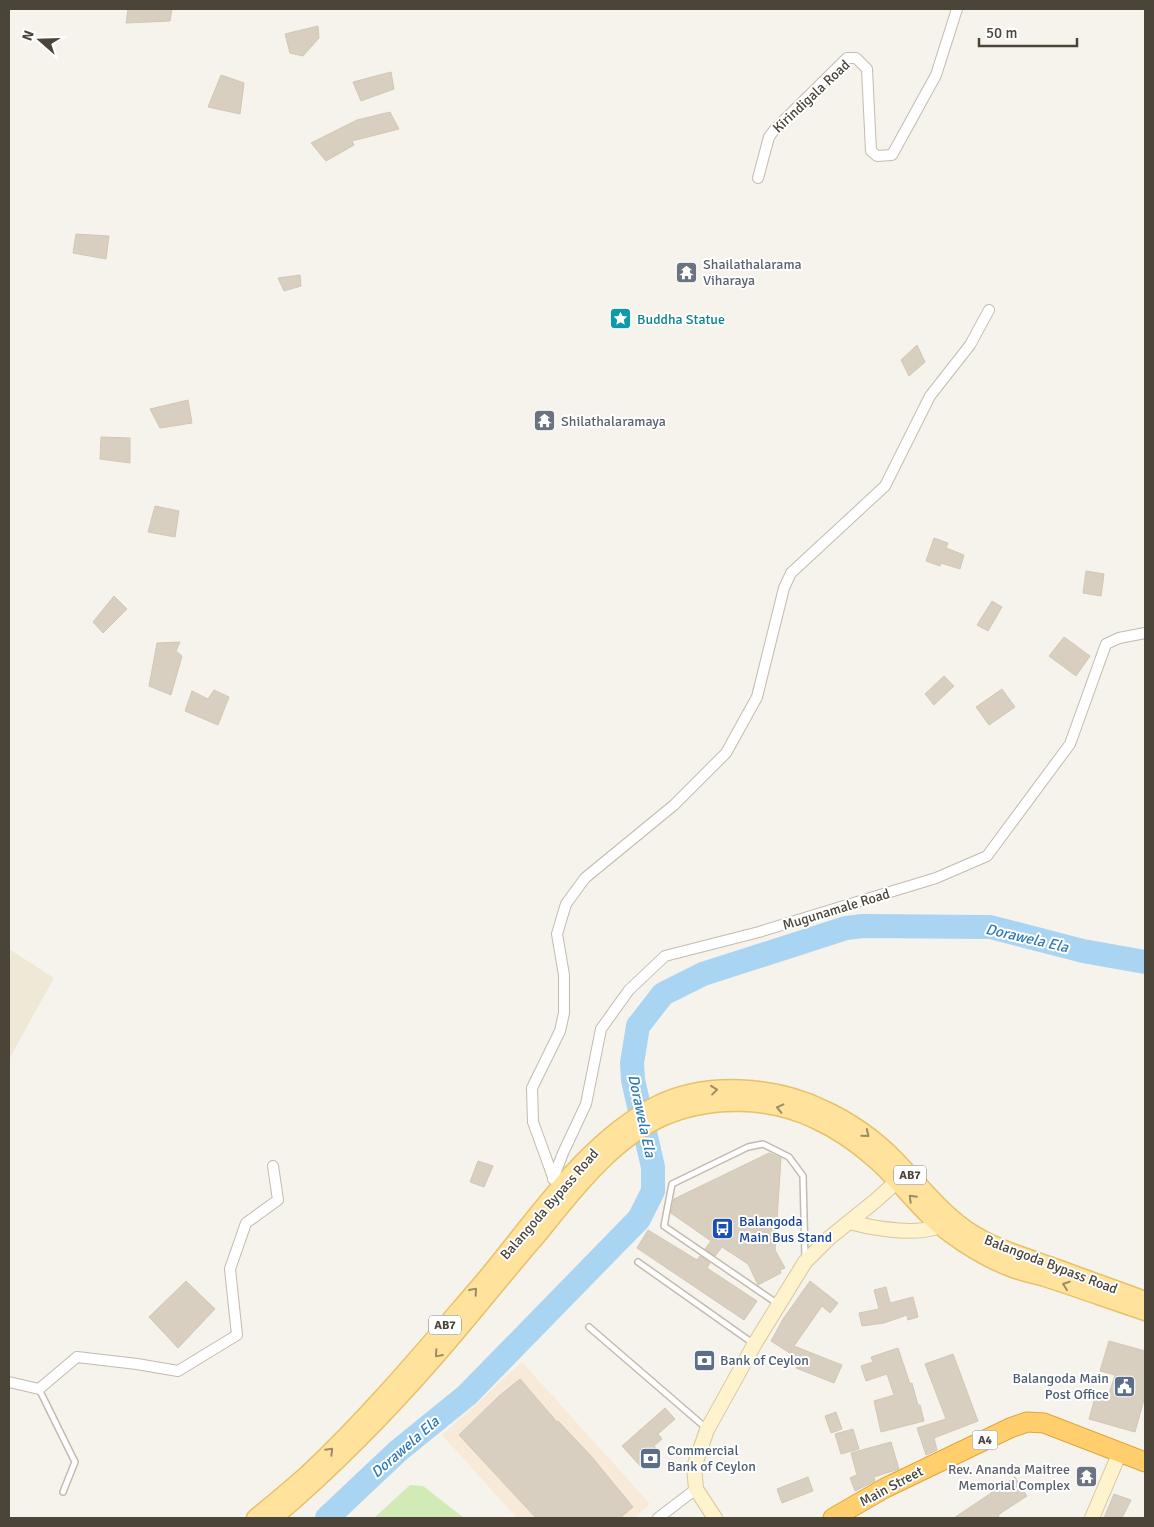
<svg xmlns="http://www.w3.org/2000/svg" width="1154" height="1527" viewBox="0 0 1154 1527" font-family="Signika,sans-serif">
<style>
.commercial{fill:#f7ead8}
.education{fill:#efe8d6}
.green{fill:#d2eab5}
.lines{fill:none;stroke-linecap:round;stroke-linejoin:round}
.river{stroke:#a9d4f2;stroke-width:24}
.building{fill:#d8cfc1;stroke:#d3c7b4}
.lane-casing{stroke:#c2bbae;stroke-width:8}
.street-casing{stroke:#c2bbae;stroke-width:12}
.secondary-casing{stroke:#d6c79b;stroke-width:16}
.primary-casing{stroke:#e6c16a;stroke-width:19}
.highway-casing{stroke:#e0a43c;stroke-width:21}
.lane{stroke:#fff;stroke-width:5}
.street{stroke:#fff;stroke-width:10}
.secondary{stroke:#fff3cd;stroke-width:14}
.primary{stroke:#ffe39c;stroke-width:16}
.highway{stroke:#ffcf6e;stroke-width:19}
.oneway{stroke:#9c8c66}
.labels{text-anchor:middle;stroke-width:4;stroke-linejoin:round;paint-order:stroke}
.shield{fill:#fff;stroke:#817c74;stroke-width:1}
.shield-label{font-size:12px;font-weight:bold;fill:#4b4439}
.street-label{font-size:14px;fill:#4b4439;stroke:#fff}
.worship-label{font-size:14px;fill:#5b616d;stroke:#fff;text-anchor:start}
.culture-label{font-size:14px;fill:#0d838f;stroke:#fff;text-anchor:start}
.transit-label{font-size:14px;fill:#164399;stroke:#fff;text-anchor:start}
.service-label{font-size:14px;fill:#4e5e75;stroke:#fff;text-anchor:start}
.water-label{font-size:15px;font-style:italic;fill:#2e7ab2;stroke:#fff}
</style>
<rect width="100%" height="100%" fill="#f6f3ec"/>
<path class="commercial" d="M522,1362L650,1504L634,1518H517L442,1435Z"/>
<path class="education" d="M9,949L54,978L9,1059Z"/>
<path class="green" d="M410,1485L423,1486L464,1518H374Z"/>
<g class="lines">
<path class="river" d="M327,1518L398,1451L467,1395L639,1219L653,1191V1167L633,1080L632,1063L638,1026L663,994L703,974L846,928L863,926L990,927L1083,951L1145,962"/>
</g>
<path class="building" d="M128,9H172L170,21L126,23Z
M318,26L319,38L303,56L290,53L285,34Z
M391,72L394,89L361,101L353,82Z
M221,75L244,83L240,114L208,107Z
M390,112L399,129L352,141L354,145L326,161L311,143L357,120Z
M76,234L109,236L106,259L73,253Z
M300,275L301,286L284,291L278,278Z
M917,345L925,362L909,376L901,360Z
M188,400L192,423L160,428L150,409Z
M101,437L130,438V463L100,459Z
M155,506L179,511L175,537L148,532Z
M934,538L948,543L946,548L964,555L960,569L941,563L940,566L926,561Z
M1086,571L1104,574L1101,596L1083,593Z
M114,596L127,609L103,633L93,622Z
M992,601L1002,607L988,631L977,625Z
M1064,637L1090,656L1076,676L1049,656Z
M180,642L176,651L182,656L171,695L149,686L157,643Z
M944,676L954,686L934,705L925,694Z
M1002,689L1015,707L989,725L976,707Z
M214,690L229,697L218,725L185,711L192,691L208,699Z
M769,1153L781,1158L775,1250L785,1268L780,1270L781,1273L758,1285L748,1264L722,1247L715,1256L705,1249L711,1241L671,1213L674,1199Z
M478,1161L493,1166L484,1187L470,1182Z
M648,1230L697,1260L700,1256L710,1263L707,1268L757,1301L744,1320L637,1248Z
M186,1281L215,1309L178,1348L149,1317Z
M810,1281L838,1303L830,1313L822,1306L794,1346L842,1365L834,1383L796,1368L799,1359L771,1341L783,1319Z
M886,1287L890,1303L913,1297L918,1317L908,1320L907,1315L884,1323L862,1326L859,1313L879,1309L874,1290Z
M1109,1341L1145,1351V1396L1135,1432L1089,1419L1096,1394L1108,1397L1115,1375L1100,1371Z
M898,1348L910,1384L912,1383L918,1405H920L924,1421L881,1432L874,1401L894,1395L887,1374L866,1381L861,1366L873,1362L871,1357Z
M953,1354L978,1421L934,1438L937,1450L926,1455L917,1428L946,1419L925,1364Z
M520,1379L557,1422L558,1421L591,1456L633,1507L620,1518H536L459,1435L499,1396Z
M665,1408L675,1419L658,1434L662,1439L654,1446L659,1452L642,1468L622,1446Z
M836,1412L842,1429L831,1433L825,1416Z
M853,1429L859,1449L841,1454L835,1434Z
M891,1442L899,1469L874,1477L875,1481L855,1491L850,1478L857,1475L851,1453Z
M808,1477L813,1491L782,1503L777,1489Z
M1015,1477L1027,1496L998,1515L1000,1518H954Z
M1114,1494L1131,1500L1122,1518H1104Z"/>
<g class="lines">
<defs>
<path id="lane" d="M638,1262L754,1344
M778,1304L664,1226L672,1184L748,1147L763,1144L789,1157L803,1176L805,1257
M589,1327L706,1428
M39,1389L75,1462L63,1492"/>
<path id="street" d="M758,178L769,137L775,129L847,58H856L867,69L871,151L877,156L892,155L936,75L957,9
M553,1177L533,1122L532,1088L560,1031L564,1013V975L557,934L566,904L585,878L674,805L726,753L757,697L784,588L791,573L885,486L930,396L970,345L989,310
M553,1179L563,1153L586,1104L601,1029L629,990L665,956L759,932L936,878L987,856L1070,744L1106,644L1119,638L1145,633
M9,1382L39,1389L77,1357L137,1364L178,1371L237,1335L230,1269L246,1223L278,1200L273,1166
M658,1518L696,1489"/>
<path id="secondary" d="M850,1222C871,1228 929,1239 945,1221
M715,1518L696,1489L694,1467L707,1430L754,1345L805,1262L828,1239L875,1201L903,1176
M1092,1518L1120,1452"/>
<path id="primary" d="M255,1518C272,1504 290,1489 307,1474C369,1416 424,1350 480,1285C532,1224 584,1141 658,1104C707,1080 775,1085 824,1109C850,1121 873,1137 893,1157C917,1181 938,1209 966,1229C991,1246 1020,1255 1049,1265C1081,1277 1113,1288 1145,1300
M274,1518C333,1468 388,1412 439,1353C473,1314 505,1273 539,1234C573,1192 613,1139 664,1117C710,1097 770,1098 815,1120C837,1130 857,1144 875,1160C901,1183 922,1214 950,1234C969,1248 991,1261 1013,1269C1024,1273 1035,1275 1045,1278C1079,1289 1112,1301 1145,1312"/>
<path id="highway" d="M833,1518L885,1488L1010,1428L1027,1422L1044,1423L1145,1462"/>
</defs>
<use href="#lane" class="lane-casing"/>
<use href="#street" class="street-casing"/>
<use href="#secondary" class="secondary-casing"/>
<use href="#primary" class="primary-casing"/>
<use href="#highway" class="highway-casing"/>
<use href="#lane" class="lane"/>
<use href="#street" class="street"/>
<use href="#secondary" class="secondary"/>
<use href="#primary" class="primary"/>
<use href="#highway" class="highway"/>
</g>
<defs><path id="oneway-chevron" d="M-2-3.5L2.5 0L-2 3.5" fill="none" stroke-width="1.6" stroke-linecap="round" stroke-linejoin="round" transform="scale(1.25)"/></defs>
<g class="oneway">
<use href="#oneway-chevron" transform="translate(714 1090) rotate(-7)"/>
<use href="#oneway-chevron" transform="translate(780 1108) rotate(-167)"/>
<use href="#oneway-chevron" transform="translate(866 1134) rotate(39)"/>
<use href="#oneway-chevron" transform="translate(912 1198) rotate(-135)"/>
<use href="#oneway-chevron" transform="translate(1066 1285) rotate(-161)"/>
<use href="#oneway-chevron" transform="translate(474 1291) rotate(-49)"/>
<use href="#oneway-chevron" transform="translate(438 1354) rotate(131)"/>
<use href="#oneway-chevron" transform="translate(330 1451) rotate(-45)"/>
</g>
<defs>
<symbol id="temple-square" viewBox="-11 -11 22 22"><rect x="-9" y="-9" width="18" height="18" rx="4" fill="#6b7280" stroke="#fff"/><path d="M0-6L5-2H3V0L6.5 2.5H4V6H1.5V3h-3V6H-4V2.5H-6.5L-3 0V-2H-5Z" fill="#fff"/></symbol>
<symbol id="sight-square" viewBox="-11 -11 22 22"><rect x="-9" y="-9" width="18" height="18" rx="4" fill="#0f9aa8" stroke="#fff"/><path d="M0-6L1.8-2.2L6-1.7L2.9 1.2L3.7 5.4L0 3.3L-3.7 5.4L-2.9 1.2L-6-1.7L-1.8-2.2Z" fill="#fff"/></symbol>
<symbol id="bus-square" viewBox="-11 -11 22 22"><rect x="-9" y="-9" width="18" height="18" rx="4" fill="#1a4fb4" stroke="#fff"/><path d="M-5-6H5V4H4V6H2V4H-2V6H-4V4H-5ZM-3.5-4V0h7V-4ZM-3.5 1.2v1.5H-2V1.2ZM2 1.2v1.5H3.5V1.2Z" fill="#fff"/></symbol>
<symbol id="bank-square" viewBox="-11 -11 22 22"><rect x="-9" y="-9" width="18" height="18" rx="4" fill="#5c6f8a" stroke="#fff"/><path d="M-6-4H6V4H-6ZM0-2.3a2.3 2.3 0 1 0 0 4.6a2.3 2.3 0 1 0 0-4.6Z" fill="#fff"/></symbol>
<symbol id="civic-square" viewBox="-11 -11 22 22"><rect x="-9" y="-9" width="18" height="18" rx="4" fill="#5c6f8a" stroke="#fff"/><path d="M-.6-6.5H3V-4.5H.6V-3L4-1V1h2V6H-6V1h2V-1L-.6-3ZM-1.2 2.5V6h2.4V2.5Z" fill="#fff"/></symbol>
</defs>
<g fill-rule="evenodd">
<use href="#temple-square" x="674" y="260" width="25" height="25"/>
<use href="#sight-square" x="608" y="306" width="25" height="25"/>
<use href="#temple-square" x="532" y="408" width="25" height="25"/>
<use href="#bus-square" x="710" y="1216" width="25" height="25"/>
<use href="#bank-square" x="692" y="1348" width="25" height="25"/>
<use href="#civic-square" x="1112" y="1374" width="25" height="25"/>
<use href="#bank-square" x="638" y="1446" width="25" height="25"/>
<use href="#temple-square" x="1074" y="1464" width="25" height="25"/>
</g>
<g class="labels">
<g class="shield">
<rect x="894" y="1165.5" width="32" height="19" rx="4"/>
<rect x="429" y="1315.5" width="32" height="19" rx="4"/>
<rect x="972.5" y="1430.5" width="25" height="19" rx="4"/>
</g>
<g class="shield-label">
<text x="910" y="1179">AB7</text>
<text x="445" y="1329">AB7</text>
<text x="985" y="1444">A4</text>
</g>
<g class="street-label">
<text transform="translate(811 96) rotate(-43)" y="5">Kirindigala Road</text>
<text transform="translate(836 909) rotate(-17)" y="5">Mugunamale Road</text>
<text transform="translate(549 1204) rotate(-49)" y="5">Balangoda Bypass Road</text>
<text transform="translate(1051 1264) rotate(21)" y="5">Balangoda Bypass Road</text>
<text transform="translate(891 1486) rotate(-28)" y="5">Main Street</text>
</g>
<g class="worship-label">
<text x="703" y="269">Shailathalarama<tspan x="703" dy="16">Viharaya</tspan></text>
<text x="561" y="426">Shilathalaramaya</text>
<text x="1070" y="1474" text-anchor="end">Rev. Ananda Maitree<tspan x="1070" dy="16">Memorial Complex</tspan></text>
</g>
<g class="culture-label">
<text x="637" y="324">Buddha Statue</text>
</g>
<g class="transit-label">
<text x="739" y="1226">Balangoda<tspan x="739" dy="16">Main Bus Stand</tspan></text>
</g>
<g class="service-label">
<text x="720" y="1365">Bank of Ceylon</text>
<text x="1109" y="1383" text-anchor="end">Balangoda Main<tspan x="1109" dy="16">Post Office</tspan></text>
<text x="667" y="1455">Commercial<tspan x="667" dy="16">Bank of Ceylon</tspan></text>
</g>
<g class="water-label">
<text transform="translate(1027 938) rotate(13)" y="5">Dorawela Ela</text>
<text transform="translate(642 1116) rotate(78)" y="5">Dorawela Ela</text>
<text transform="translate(405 1447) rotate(-41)" y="5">Dorawela Ela</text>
</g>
</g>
<rect width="1154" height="1527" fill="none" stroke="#4b4439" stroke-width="20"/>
<g transform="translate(40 40) rotate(290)" stroke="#ffffff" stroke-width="4" paint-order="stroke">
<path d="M0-4L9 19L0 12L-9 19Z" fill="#4b4439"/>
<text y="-8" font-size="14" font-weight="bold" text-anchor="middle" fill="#4b4439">N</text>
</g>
<path d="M979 38v8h98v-8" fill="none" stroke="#4b4439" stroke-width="2.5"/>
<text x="986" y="38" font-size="15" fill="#4b4439" stroke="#ffffff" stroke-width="4" paint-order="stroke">50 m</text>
</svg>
